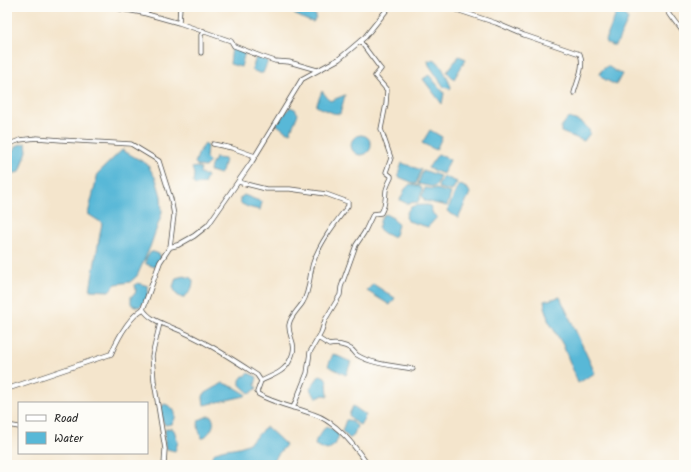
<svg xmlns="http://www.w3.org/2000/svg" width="691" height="472" viewBox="0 0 691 472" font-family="Kalam,sans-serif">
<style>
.water{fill:#58b8d7;stroke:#427281}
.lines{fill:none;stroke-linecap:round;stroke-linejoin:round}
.minor-casing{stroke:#494743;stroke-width:5}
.tertiary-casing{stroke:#494743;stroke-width:5.5}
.minor{stroke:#fff;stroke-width:3.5}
.tertiary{stroke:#fff;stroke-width:4}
</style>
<rect width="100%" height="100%" fill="#fdfcf7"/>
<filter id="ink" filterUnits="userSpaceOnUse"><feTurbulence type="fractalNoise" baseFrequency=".025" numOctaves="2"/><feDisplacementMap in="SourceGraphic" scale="8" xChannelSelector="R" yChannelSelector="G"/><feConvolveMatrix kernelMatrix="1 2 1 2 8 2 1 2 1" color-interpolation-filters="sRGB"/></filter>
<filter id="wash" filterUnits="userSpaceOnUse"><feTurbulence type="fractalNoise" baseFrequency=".012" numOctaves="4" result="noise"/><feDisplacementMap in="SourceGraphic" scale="16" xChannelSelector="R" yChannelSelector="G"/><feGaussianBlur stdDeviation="0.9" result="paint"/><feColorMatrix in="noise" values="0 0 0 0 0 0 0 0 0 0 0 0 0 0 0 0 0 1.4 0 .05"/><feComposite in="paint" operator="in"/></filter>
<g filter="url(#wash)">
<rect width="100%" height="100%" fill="#f4e5cc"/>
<path class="water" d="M298,7L316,15V18L313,22L306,20L294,14Z
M619,13L625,15L628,20L616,45H612L606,42V39L616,14Z
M232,47L245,52L241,67L230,64Z
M459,56L466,59L454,79L447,72Z
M256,57L268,61L263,73H259L252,70Z
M434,59C442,64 447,78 451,87L450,89L444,87L429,65L428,61Z
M607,66C612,68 616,73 622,74L616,85L604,79L600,75L601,71Z
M429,75L444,93L442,104L423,79Z
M322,91L330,101L345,95L340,114L333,113L316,106Z
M290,107L295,109L298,114L290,133L285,131L276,124Z
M568,118C577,120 588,124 590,133L584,141L561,132V127Z
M430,130L442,137L436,150L422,143Z
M351 145a10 10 0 1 1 20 0a10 10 0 1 1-20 0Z
M26,143L27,151L20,172L10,174L7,172V160L10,151H13L18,145Z
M205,144L207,145L206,158L210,162L205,167L198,166L195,163L199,152Z
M122,150L147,164L156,179L161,196L162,213L150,247L137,276L130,282L116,284L109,291L90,290L102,223L88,214L98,173Z
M438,154L450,160L443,174L428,168Z
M215,158L225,159L222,172L220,174L210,171L211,166Z
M402,163L421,170L416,184L399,177L398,175Z
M197,167L201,169L200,172L202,175H206L207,176L204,184L195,185L193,183L194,174L192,168Z
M423,170L440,176L436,186L434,187L418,184Z
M443,176L457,182L452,191L439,188L438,186Z
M410,184L420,186L422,189V192L418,202L406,203L400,200L405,189Z
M459,184L468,189L470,193L458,218L447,211Z
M425,188L436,189L451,193L447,206L425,201L422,196Z
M244,195L262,202L260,210L248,207L240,203V198Z
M427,205L430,206L433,214L437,217L428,227L408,221L406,217C409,203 415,206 427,205Z
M385,214L393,218L398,225L395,235L392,237L384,233L378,228C381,222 379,218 385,214Z
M151,252H154L160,255L161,258L155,267L146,264V258Z
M184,276L191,278L193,281C193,288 189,295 182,298L177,295L173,287L176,278Z
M138,283L148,286C149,293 146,304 139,307L132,305L131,303V296L135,294L136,290L135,285Z
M373,284L395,298L390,305L367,291Z
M560,297L595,373L578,383L563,345L548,320L544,301Z
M333,354L351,362L346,375L328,366Z
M248,373L257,377L255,385L257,388L250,394L240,385V380L243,376H246Z
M320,375L325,377L327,381L328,396L323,395L320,397H316L311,391L310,388Z
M223,383L236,388L246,394L245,396L204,405L203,397L204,394Z
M164,404C174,406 179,415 172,424L165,425L162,420L160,409Z
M353,406L366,415L360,425L353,421L349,415Z
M208,416H211C217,425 210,432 204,438H202C199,432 197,426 199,420Z
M346,420H349L357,426L354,434L351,438H349L342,431Z
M326,426L334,430L339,435L335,445L327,450L315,445L316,440Z
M267,427L286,445L269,465H210C210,445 232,451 245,445C253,442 259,432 267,427Z
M171,428L174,430L178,442L175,451L167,449L165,446V430L166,429Z"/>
</g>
<g filter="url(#ink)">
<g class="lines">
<defs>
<path id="minor" d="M110,7L143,13L179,23L231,41L234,46L263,57L275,61L289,62L317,70
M448,7L496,23L524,35L580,54C585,66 577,81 574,93
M666,7C670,17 679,25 684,34
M179,23L180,7
M201,53V35L204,31
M213,144L232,148L255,156
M7,145L20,140L37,138L61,140L131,144L159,161L171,199L174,215L170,247
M238,182L266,189H290L326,194L348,202V206C335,223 320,242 313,263C309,276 310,291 303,302C299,309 290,316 289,325C288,339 299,343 290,360C285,372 271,376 261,381
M143,309C149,319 161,323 171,327C202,339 229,357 257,375L261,381L257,392L258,394C275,404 294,407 313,414C336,421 355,446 368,465
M160,323L152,356L154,381L165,449L164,465
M318,338L329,345C336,343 345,345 351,349C353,350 355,353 357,355C371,364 396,366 413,369
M293,408L307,373L310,352L321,333L325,320L340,295L341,287L356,245L364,233L373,214L381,213C386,205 385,199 386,190C387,186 389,182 391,178V176L386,172L391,158L381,129L386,104L387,90L375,76L381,69L380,68L360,41
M7,425L19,427"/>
<path id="tertiary" d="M7,389L111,354C118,338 128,318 143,309L160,262L170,247L178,245L194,236L208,225L251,163L302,79L339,59L365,37L389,7"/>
</defs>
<use href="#minor" class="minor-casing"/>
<use href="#tertiary" class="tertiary-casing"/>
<use href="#minor" class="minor"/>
<use href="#tertiary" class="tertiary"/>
</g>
</g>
<rect width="691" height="472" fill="none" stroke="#fdfcf7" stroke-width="24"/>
<rect x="18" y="402" width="130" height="52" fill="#fdfcf7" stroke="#a9a8a5"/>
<rect x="26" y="415" width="20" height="6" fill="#ffffff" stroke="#a9a8a5"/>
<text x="54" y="422" font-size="12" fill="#2b2b2b">Road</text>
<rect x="26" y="432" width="20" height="12" fill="#58b8d7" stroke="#a9a8a5"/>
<text x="54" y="442" font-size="12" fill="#2b2b2b">Water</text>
</svg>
